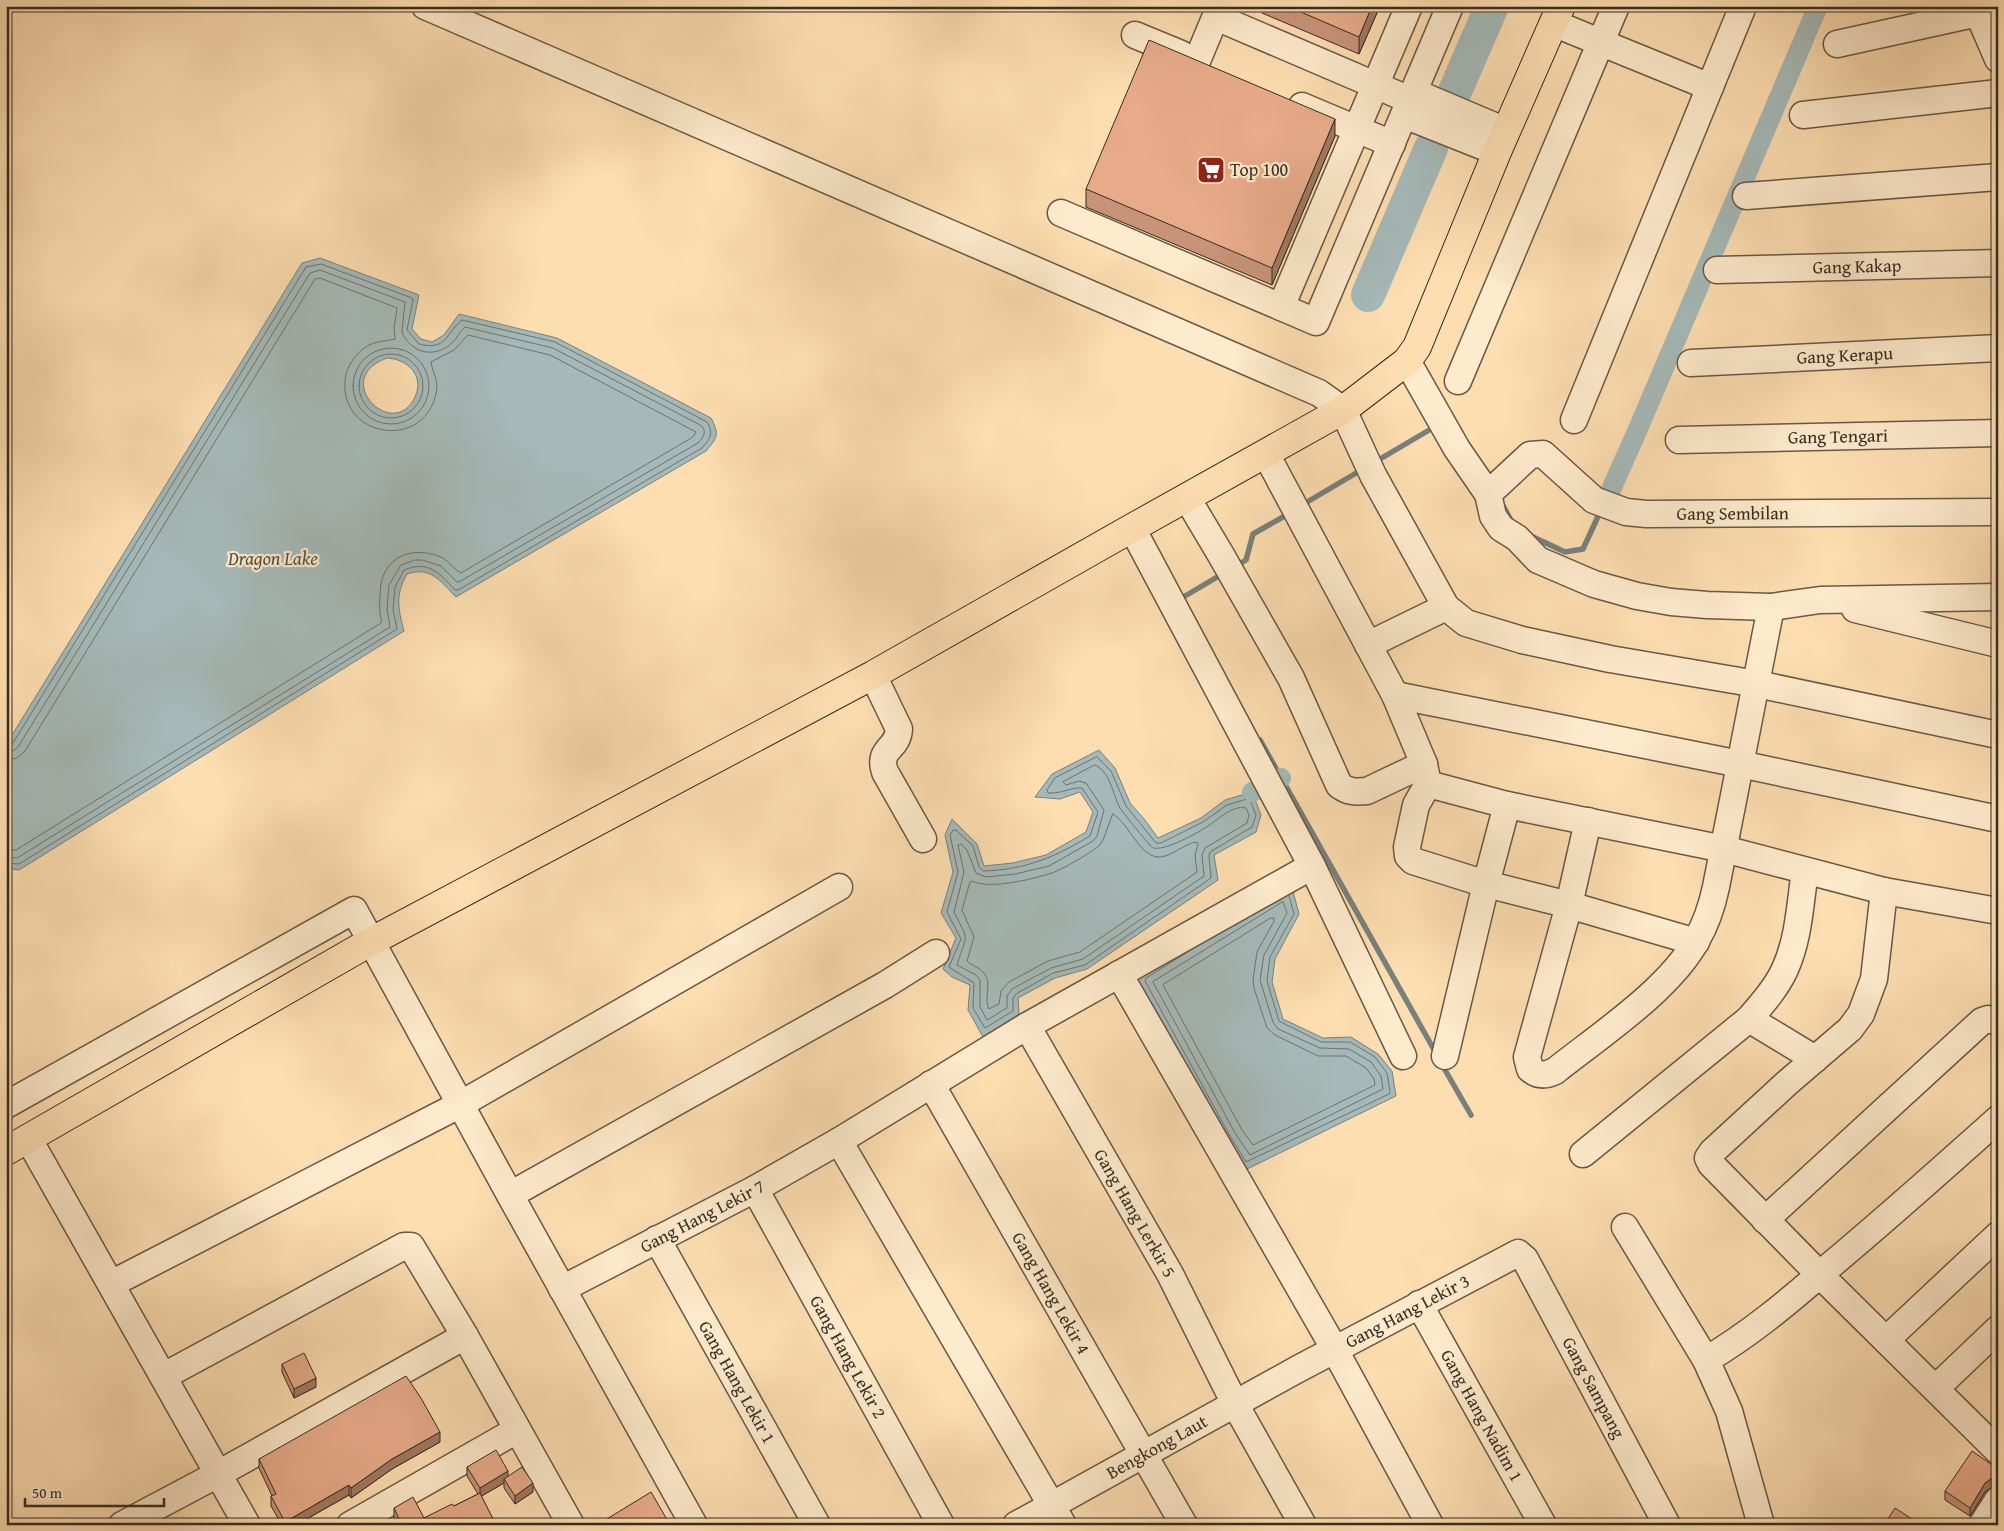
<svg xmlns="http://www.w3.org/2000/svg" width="2004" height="1531" viewBox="0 0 2004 1531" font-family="'Gentium Book Plus',serif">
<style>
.water{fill:#a5b9b8;stroke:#78817c;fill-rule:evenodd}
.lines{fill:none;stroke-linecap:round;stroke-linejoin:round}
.shore{stroke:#6d736e;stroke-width:1}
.stream{stroke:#78817c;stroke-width:5.5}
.canal{stroke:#a5b9b8;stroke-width:20}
.river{stroke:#a5b9b8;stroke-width:34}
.minor-casing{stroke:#675946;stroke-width:29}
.major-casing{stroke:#352d23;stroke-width:30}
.minor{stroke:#feeacc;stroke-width:26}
.major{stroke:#fddeb1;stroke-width:28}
.wall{fill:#c89377;stroke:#352d23}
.shaded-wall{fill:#a27861;stroke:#352d23}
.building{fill:#e8ab8a;stroke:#352d23}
.labels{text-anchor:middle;stroke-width:4.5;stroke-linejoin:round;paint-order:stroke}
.poi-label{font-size:18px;fill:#352d23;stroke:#feeacc;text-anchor:start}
.street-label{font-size:18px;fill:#352d23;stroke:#feeacc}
.water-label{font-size:19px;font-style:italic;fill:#515048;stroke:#feeacc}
</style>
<rect width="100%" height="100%" fill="#fddeb1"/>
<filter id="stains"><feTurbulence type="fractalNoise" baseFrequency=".004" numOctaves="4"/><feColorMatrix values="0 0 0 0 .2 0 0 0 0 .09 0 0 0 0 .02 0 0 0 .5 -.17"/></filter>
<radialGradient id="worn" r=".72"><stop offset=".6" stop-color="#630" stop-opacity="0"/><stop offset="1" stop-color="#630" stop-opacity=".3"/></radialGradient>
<path class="water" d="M320,258L419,295L412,329L421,339L432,342L444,335L459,314L557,338L711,418C720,435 717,438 706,451L456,597C440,581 431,566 407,574C395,595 398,608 404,631L19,870L6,868V745L302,263ZM387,358C407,359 425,375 415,397C394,443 329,379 387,358Z
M1099,750L1115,768L1130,803L1145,820L1158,838L1201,818L1225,800L1252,792L1261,815L1256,832L1214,855L1218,880L1087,969L1055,978L1018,998L1019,1014L983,1037L968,1010L970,985L952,977L943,969L956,938L941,913L953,872L945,835L952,819L977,844L984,866L1013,863L1046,855L1086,832L1093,812L1080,792L1060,799L1035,797L1052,774Z
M1291,884L1299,914L1275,959L1272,982L1283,1019L1323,1038L1351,1037L1378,1054L1392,1071L1396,1096L1245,1170L1226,1139L1137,978Z"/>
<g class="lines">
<path class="shore" d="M353 386a38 38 0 1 1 76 0a38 38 0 1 1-76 0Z
M359 386a32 32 0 1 1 64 0a32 32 0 1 1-64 0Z
M6,746L13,743L306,267L321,264L412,298L413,300L407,330L419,344C447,351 445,334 462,320L555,342L707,422C714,433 710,439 702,448L458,590H455C439,573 429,560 404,570L395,587L393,609L397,629L19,864L6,863
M6,753L13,751L18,747L310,273L320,270L405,302L402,332C411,354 436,359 453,342C457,338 460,331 465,327L553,348L702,426C707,433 703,437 698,443L459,582H457L441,566L422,560H415L401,565L389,585L387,609L390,627L17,858L6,857
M1097,757L1111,771L1126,806L1156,843H1161L1203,822L1227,805L1247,799L1250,800L1256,815L1252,827L1210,852L1209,856L1211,878L1085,965L1053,973L1016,994L1013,998V1011L985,1028L973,1008L974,983L949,967L961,939L947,912L958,872L950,835L953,830H956L973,846L979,867L983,871C1025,870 1055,857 1090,836L1098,812L1082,788C1071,787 1061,794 1048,793L1047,790L1055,778Z
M6,760L17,758L25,751L315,279L320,278L397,308L394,328L395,339C387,341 378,341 369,345C358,351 349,363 346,374C333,439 430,454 437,387C437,378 432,370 431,362L454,350L468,335L550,355L696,432L693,437L461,573C454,570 450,562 443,558C417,546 387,553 381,584C380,592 379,604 380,612C380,616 382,619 381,623L16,850L6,849
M1095,765C1110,771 1113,795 1120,808C1123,813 1150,846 1153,848C1165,851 1198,833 1208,826C1219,819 1232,805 1246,808L1249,815L1247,823L1205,848L1202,855L1204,876L1083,959L1051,968L1012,989L1007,996V1008L987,1020L980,1007V980L976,975L957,965C967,932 970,944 954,912L964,872L958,845L961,844L967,850L976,873L986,877L1015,874L1049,866L1093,841L1097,836L1104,810L1086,783L1079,781L1066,785L1063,782Z
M1113,814C1129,823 1140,859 1161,857C1174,855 1185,843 1197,842L1198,844L1195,855L1197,872L1080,952L1048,961L1009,982L1001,991L999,1004L989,1009C983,998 993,984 984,973C979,967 972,966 967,961L974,937L962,910L970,882L972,881C990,890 1033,879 1052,873C1065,868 1087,855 1099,846L1103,840Z
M1283,902L1287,913L1264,955L1260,980L1273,1022L1278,1029L1320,1048L1349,1049L1371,1062L1381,1076L1383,1089L1250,1155L1235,1133L1153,982Z
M1271,918H1274V921L1257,952L1253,980L1254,988L1267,1028L1275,1035L1318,1056H1346L1366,1068L1374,1079L1375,1085L1253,1145L1242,1130L1163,985Z
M1194,948L1146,978L1145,981L1230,1136L1246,1162L1389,1094L1390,1092L1387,1073L1375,1057L1350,1042H1321L1279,1021L1267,981L1270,957L1294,914L1289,896"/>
<path class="stream" d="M1375,462L1436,426
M1501,502L1512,522
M1302,505L1363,469
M1529,535L1565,552L1583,549L1601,510
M1236,566L1246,560L1253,534L1290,513
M1182,601L1180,599L1224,573
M1260,740L1437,1055
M1441,1063L1471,1115"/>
<path class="canal" d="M1606,501L1638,429L1818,6
M1252,792L1281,778"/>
<path class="river" d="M1453,96L1492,6
M1368,295L1431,148"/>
<defs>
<g id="minor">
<path d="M425,6L1319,393L1343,410L1373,475L1446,607L1466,623L1522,640L1610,659L1757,684L1998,735"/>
<path d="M1975,6L1998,59"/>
<path d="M1216,17L1410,100"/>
<path d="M1553,23L1710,87"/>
<path d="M1135,35L1181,54"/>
<path d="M1837,44L1978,13L1994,6"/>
<path d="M1197,61L1220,6"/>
<path d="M1414,92L1506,131"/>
<path d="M1302,106L1392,144"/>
<path d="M1404,115L1497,152"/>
<path d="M1803,115L1998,93"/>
<path d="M1746,196L1998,177"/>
<path d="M1061,213L1316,322L1450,6"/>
<path id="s1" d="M1717,270L1998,263"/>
<path d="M1281,307L1409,6"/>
<path d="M1407,361L1457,449L1488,494L1493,516L1501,528L1517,538L1538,560L1594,584L1637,596L1671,602L1707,605L1771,607L1820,600L1998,597"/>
<path id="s2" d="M1691,363L1998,348"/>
<path d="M1458,381L1616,6"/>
<path d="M1574,420L1743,6"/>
<path id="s3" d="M1679,440L1998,433"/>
<path d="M1266,454L1395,695L1424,764L1428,784L1416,805L1407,847L1408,856L1413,861L1486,884L1445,1056"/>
<path id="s4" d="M1488,494L1530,455L1543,454L1594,500L1626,512L1646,514L1998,512"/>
<path d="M1187,498L1221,555L1291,678L1339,785C1348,792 1355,792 1367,791L1424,764"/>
<path d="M1132,528L1312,866L1403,1056"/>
<path d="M1855,609L1998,644"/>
<path d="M1368,645L1446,607"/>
<path d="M873,675L899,729C898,750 877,748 885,772L923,839"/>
<path d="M1395,695L1740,764L1998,819"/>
<path d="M1428,784L1507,805L1724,849L1884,891L1998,911"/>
<path d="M1507,805L1486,884L1569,905L1696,942"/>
<path d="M1588,821L1569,905L1527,1057L1530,1069C1538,1076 1545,1076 1555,1071C1599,1036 1669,990 1696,941C1706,924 1712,906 1716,887L1771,607"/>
<path d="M1884,891L1874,979L1861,1014L1850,1029L1787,1083L1712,1152L1708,1158L1711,1164L1820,1275L1998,1451"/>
<path d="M1119,974L1330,1341L1430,1525"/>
<path d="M1749,1019L1815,1059"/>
<path id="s5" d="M1027,1026L1170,1274L1235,1404L1303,1525"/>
<path id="s6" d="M931,1084L1184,1525"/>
<path d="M6,1105L354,910L510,1195L694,1525"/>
<path d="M28,1138L247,1525"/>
<path d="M839,1141L1063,1525"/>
<path d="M1583,1154L1749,1019C1762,1004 1777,987 1785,969C1799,938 1800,904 1805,871"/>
<path id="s7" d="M755,1189L941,1525"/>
<path d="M510,1195L885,985L936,953"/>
<path d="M1765,1220L1982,1021L1988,1019L1998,1022"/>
<path d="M1625,1227L1706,1360L1729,1411L1761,1525"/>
<path id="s8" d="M657,1239L817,1525"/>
<path d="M111,1284L461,1104L839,887"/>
<path id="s9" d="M562,1289L755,1189L839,1141L1027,1026L1312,866"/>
<path id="s10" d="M1419,1304L1543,1525"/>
<path d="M1886,1340L1998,1235"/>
<path d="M1706,1360C1750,1334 1787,1303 1825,1270C1884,1221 1941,1170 1998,1119"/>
<path d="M164,1376L404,1246H411L465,1336L571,1525"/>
<path d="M1936,1388L1998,1329"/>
<path d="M122,1525L218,1474L465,1336"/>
<path d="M350,1525L517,1430"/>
<path id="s11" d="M1016,1525L1298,1369L1518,1253L1525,1259L1667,1525"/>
<path d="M1982,1525L1998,1500"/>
</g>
<path id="major" d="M6,1151L370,942L873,675L1132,528L1343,410L1407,361L1417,347L1497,152L1561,6"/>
</defs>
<use href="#minor" class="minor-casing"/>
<use href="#major" class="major-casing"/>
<use href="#minor" class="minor"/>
<use href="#major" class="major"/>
</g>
<path class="wall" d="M1262,6H1380L1359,54L1262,13Z
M1335,136L1272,285L1086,207V189Z
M282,1364L316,1387L294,1398L282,1372Z
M440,1442L392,1469L351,1498L349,1495L296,1525H282L271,1506V1496H272L259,1468V1459Z
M467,1467L508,1476L533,1492L515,1504L504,1488V1483L481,1496L496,1525H398L394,1517V1508L424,1518L454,1506L478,1494L467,1476Z
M1998,1469V1485L1992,1487L1985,1492L1970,1516L1945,1500V1491Z"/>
<path class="shaded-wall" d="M1372,6H1380L1359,54V37Z
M1335,119V136L1272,285V268Z
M316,1378V1387L294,1398V1389Z
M440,1432V1442L392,1469L351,1498V1488L392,1459Z
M508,1471V1480L504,1479V1483L480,1497V1488Z
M1992,1478V1487L1985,1492L1970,1516V1508L1985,1483Z
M533,1483V1492L515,1504V1496Z
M349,1485V1495L296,1525H285V1522Z"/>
<path class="building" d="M1287,6H1372L1359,37Z
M1149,40L1335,119L1272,268L1086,189Z
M304,1353L316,1378L294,1389L282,1364Z
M406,1376L421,1398L440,1432L392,1459L351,1488L349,1485L285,1522L271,1496L276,1494L259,1459Z
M496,1450L508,1471L480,1488L467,1467Z
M1972,1451L1998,1469V1477L1992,1478L1985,1483L1970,1508L1945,1491Z
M522,1467L533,1483L515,1496L504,1479Z
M651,1492L669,1523L678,1519L681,1525H597Z
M480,1493L496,1525H402L394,1508L413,1497L424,1518L452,1504L454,1506Z
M1895,1508L1921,1525H1884Z
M1998,1520V1525H1994H1995Z"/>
<defs>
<symbol id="supermarket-square" viewBox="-11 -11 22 22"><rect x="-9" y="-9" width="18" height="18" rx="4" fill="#8f2418" stroke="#feeacc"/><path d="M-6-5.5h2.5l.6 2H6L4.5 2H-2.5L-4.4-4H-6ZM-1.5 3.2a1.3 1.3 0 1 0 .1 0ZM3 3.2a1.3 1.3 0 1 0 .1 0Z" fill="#fff"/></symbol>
</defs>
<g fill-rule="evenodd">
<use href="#supermarket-square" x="1195" y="154" width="32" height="32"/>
</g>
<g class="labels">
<g class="poi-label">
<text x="1230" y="176">Top 100</text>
</g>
<g class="street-label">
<text dy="6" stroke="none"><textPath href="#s1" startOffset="140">Gang Kakap</textPath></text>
<text dy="6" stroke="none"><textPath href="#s2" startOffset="154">Gang Kerapu</textPath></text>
<text dy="6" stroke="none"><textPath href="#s3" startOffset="159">Gang Tengari</textPath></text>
<text dy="6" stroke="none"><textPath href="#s4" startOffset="280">Gang Sembilan</textPath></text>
<text dy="6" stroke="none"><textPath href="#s5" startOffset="216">Gang Hang Lerkir 5</textPath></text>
<text dy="6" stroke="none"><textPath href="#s9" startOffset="158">Gang Hang Lekir 7</textPath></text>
<text dy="6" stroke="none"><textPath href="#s6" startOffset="241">Gang Hang Lekir 4</textPath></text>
<text dy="6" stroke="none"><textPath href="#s11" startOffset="446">Gang Hang Lekir 3</textPath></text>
<text dy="6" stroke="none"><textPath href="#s7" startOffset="192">Gang Hang Lekir 2</textPath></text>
<text dy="6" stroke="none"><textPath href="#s8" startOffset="164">Gang Hang Lekir 1</textPath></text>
<text dy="6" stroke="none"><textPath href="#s11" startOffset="726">Gang Sampang</textPath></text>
<text dy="6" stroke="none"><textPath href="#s10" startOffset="128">Gang Hang Nadim 1</textPath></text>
<text dy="6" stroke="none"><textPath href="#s11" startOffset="161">Bengkong Laut</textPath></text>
</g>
<g class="water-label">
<text x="273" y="565">Dragon Lake</text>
</g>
</g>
<rect width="2004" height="1531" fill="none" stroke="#fddeb1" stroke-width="25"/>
<rect x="8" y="8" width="1989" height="1516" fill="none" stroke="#352d23" stroke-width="2.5"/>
<rect x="12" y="12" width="1979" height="1506" fill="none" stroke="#352d23"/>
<path d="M25 1498v8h139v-8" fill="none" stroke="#352d23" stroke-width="2.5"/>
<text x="32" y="1498" font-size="15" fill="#352d23" stroke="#feeacc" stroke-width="4" paint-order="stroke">50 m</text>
<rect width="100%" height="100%" filter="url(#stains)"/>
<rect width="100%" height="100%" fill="url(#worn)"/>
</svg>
